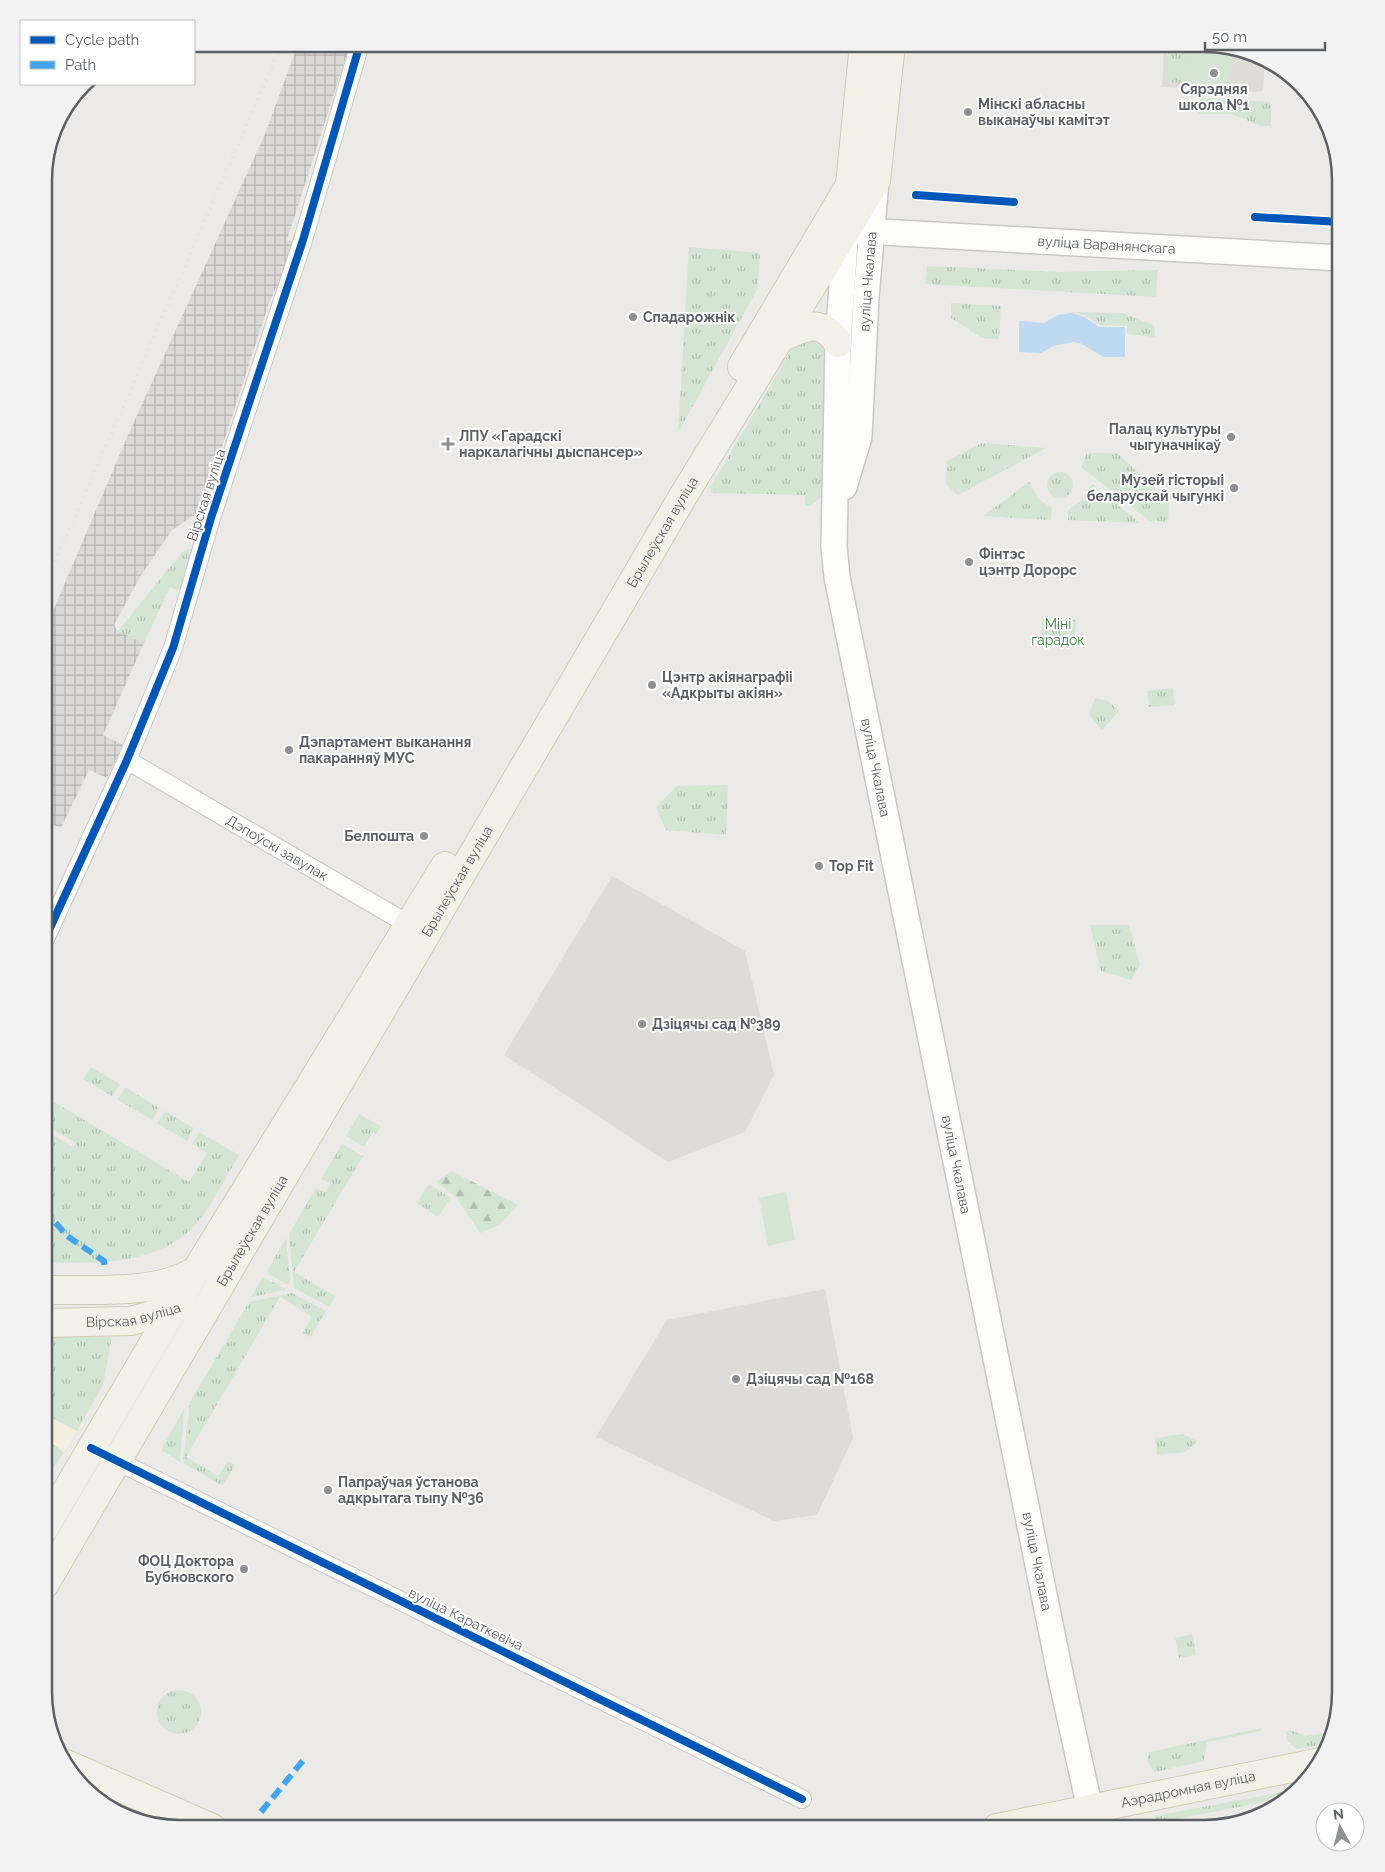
<svg xmlns="http://www.w3.org/2000/svg" width="1385" height="1872" viewBox="0 0 1385 1872" font-family="Raleway,sans-serif">
<style>
.commercial{fill:#f4f0e0}
.industrial{fill:url(#industrial-grid)}
.education{fill:#dedcd6}
.grass{fill:url(#grass-tufts)}
.forest{fill:url(#forest-firs)}
.pitch{fill:#d4e6d3}
.water{fill:#bed9f2}
.lines{fill:none;stroke-linecap:round;stroke-linejoin:round}
.minor-casing{stroke:#c8c8c8;stroke-width:20}
.secondary-casing{stroke:#c8c8c7;stroke-width:28}
.primary-casing{stroke:#d1cab6;stroke-width:30}
.minor{stroke:#fcfcfb;stroke-width:18}
.secondary{stroke:#fcfcfb;stroke-width:25}
.primary{stroke:#f2f1e8;stroke-width:28}
.rail{stroke:#e2e2e2;stroke-width:4;stroke-dasharray:1 6;stroke-linecap:butt}
.quiet{stroke:#40a5ee;stroke-width:6;stroke-dasharray:12 6;stroke-linecap:butt}
.cycleway-casing{stroke:#fff;stroke-width:11}
.cycleway{stroke:#0057b8;stroke-width:8}
.poi-dot{fill:#8e9091;stroke:#fff;stroke-width:2}
.labels{text-anchor:middle;stroke-width:4;stroke-linejoin:round;paint-order:stroke}
.poi-label{font-size:14px;font-weight:bold;fill:#5c5f63;stroke:#fff;text-anchor:start}
.street-label{font-size:14px;fill:#5c5f63;stroke:#fff}
.park-label{font-size:14px;fill:#3d8143;stroke:#fff}
.rim{fill:none;stroke:#5c5f63;stroke-width:2.5}
</style>
<defs>
<pattern id="industrial-grid" width="8" height="8" patternUnits="userSpaceOnUse" patternTransform="scale(1.25)"><rect width="8" height="8" fill="#dbd9d6"/><path d="M0 4h8M4 0v8" fill="none" stroke="#b5b3b1"/></pattern>
<pattern id="grass-tufts" width="24" height="20" patternUnits="userSpaceOnUse" patternTransform="scale(1.25)"><rect width="24" height="20" fill="#d4e6d3"/><path d="M3 7l-1-3M5 7V3M7 7l1-3M15 17l-1-3M17 17v-4M19 17l1-3" fill="none" stroke="#afbeaf"/></pattern>
<pattern id="forest-firs" width="22" height="20" patternUnits="userSpaceOnUse" patternTransform="scale(1.25)"><rect width="22" height="20" fill="#d4e6d3"/><path d="M5 1l3.5 6h-7zM16 11l3.5 6h-7z" fill="#afbeaf"/></pattern>
</defs>
<rect width="100%" height="100%" fill="#ebeae6"/>
<path class="commercial" d="M44,1414L77,1431L64,1452L44,1438Z"/>
<path class="industrial" d="M298,44H350L287,240L297,243L269,303L201,511L172,530L140,577L114,625L118,631L144,643L103,735L123,745L107,778L89,770L61,828L48,823L44,831V632L128,435L265,134Z"/>
<path class="education" d="M1164,44H1213L1265,60L1263,91L1257,92L1162,87Z
M612,876L745,951L774,1075L745,1132L668,1162L504,1055Z
M825,1289L853,1438L817,1515L774,1521L596,1437L667,1320Z"/>
<path class="grass" d="M1169,44H1189L1185,84L1167,82Z
M1199,98L1271,102V126H1261L1231,114H1198Z
M689,247L760,253L758,288L678,433Z
M927,266L1060,272L1158,270L1156,297L925,284Z
M951,303L1001,306L999,339L982,338L951,318Z
M1074,312L1122,313L1154,325L1155,337L1127,334V326L1100,325L1085,315Z
M808,337L826,343L823,496L810,506H805V495L712,493L710,488L795,343Z
M982,443L1046,448L958,495L946,484L947,461Z
M1087,453H1117L1169,501L1168,522L1150,521L1081,467Z
M1047 485a13 13 0 1 1 26 0a13 13 0 1 1-26 0Z
M1029,482L1038,499L1052,508L1051,520L983,516Z
M1092,484L1140,523L1068,520V510L1082,500Z
M189,549H193L186,593L170,587L144,643L118,631L182,552Z
M1043,616L1076,620L1075,648L1040,646Z
M1173,688L1175,705L1149,707L1147,691Z
M1095,698L1108,701L1119,711L1102,730L1089,714Z
M728,785L726,835L666,830L656,807L677,786Z
M1090,925H1129L1140,965L1131,980L1101,971Z
M91,1067L120,1084L112,1096L83,1079Z
M125,1087L159,1108L152,1120L118,1100Z
M44,1096L189,1182L207,1153L192,1144L199,1132L239,1155C225,1178 213,1204 196,1224C158,1267 95,1262 44,1263V1134L58,1138L73,1147L76,1143L59,1133L44,1127Z
M165,1111L194,1128L187,1141L157,1123Z
M359,1114L381,1126L376,1134L373,1132L364,1147L346,1136Z
M342,1144L363,1156L294,1272L335,1296L329,1307L294,1288L289,1234L316,1188L325,1192L330,1183L321,1179Z
M429,1184L451,1198L438,1217L417,1203Z
M286,1238L290,1280L288,1285L269,1274L268,1270Z
M263,1277L286,1289L285,1290L251,1297Z
M292,1293L326,1311L310,1337L303,1333L312,1317L280,1297L186,1457L218,1476L228,1461L235,1465L223,1485H221L183,1463L190,1402L249,1302Z
M44,1337H112L103,1385L77,1431L44,1414Z
M184,1409L180,1462L161,1450Z
M1183,1434L1197,1441L1186,1452L1157,1455L1155,1438Z
M44,1438L64,1452L44,1481Z
M1192,1634L1196,1655L1179,1658L1175,1638Z
M157 1712a22 22 0 1 1 44 0a22 22 0 1 1-44 0Z
M1262,1728L1261,1731L1207,1742L1204,1761L1154,1772L1147,1760L1149,1752Z
M1290,1730L1306,1736L1330,1732L1327,1744L1297,1749L1288,1742L1286,1732Z
M1293,1790L1285,1798L1156,1823L1155,1816Z"/>
<path class="forest" d="M452,1171L518,1205L500,1225L480,1233L455,1196L436,1182Z"/>
<path class="pitch" d="M1190,44H1213L1233,50L1230,88L1186,84Z
M786,1192L795,1240L768,1246L759,1198Z"/>
<path class="water" d="M1072,313L1084,317L1099,327H1125V357H1104L1080,343L1073,342L1053,346L1041,353L1019,352V321L1044,323L1058,315Z"/>
<g class="lines">
<defs>
<g id="minor">
<path id="s1" d="M127,760L418,930"/>
<path d="M44,941L127,760L173,648L211,518L303,240L360,44"/>
<path d="M107,1456L802,1799"/>
</g>
<g id="secondary">
<path id="s2" d="M846,227L838,343L834,547L837,577L1061,1678L1090,1809L1099,1828"/>
<path id="s3" d="M846,230L1341,258"/>
<path id="s4" d="M844,487L859,437L866,298L876,181"/>
</g>
<g id="primary">
<path d="M782,337C805,327 821,317 838,343"/>
<path d="M742,367L850,185L864,44"/>
<path d="M44,1290C94,1289 151,1296 196,1271"/>
<path id="s5" d="M44,1323L131,1321L183,1306"/>
<path d="M44,1529L196,1271L445,866"/>
<path id="s6" d="M44,1585L682,498L876,181L891,44"/>
<path d="M66,1764L212,1828"/>
<path id="s7" d="M997,1828L1321,1762"/>
</g>
</defs>
<use href="#minor" class="minor-casing"/>
<use href="#secondary" class="secondary-casing"/>
<use href="#primary" class="primary-casing"/>
<use href="#minor" class="minor"/>
<use href="#secondary" class="secondary"/>
<use href="#primary" class="primary"/>
<path class="rail" d="M44,587L282,44"/>
<path class="quiet" d="M44,1209L67,1236L104,1261L105,1268
M261,1812L306,1757"/>
<defs>
<path id="cycleway" d="M916,195L1014,202
M1255,217L1341,222
M44,941L127,760L173,648L211,518L303,240L360,44
M91,1448L802,1799"/>
</defs>
<use href="#cycleway" class="cycleway-casing"/>
<use href="#cycleway" class="cycleway"/>
</g>
<g class="poi-dot">
<circle cx="1214" cy="73" r="5"/>
<circle cx="968" cy="112" r="5"/>
<circle cx="633" cy="317" r="5"/>
<circle cx="1231" cy="437" r="5"/>
<path d="M445.5 436.5h5v5h5v5h-5v5h-5v-5h-5v-5h5z"/>
<circle cx="1234" cy="488" r="5"/>
<circle cx="969" cy="562" r="5"/>
<circle cx="652" cy="685" r="5"/>
<circle cx="289" cy="750" r="5"/>
<circle cx="424" cy="836" r="5"/>
<circle cx="819" cy="866" r="5"/>
<circle cx="642" cy="1024" r="5"/>
<circle cx="736" cy="1379" r="5"/>
<circle cx="328" cy="1490" r="5"/>
<circle cx="244" cy="1569" r="5"/>
</g>
<g class="labels">
<g class="poi-label">
<text x="1214" y="94" text-anchor="middle">Сярэдняя<tspan x="1214" dy="16">школа №1</tspan></text>
<text x="978" y="109">Мінскі абласны<tspan x="978" dy="16">выканаўчы камітэт</tspan></text>
<text x="643" y="322">Спадарожнік</text>
<text x="1221" y="434" text-anchor="end">Палац культуры<tspan x="1221" dy="16">чыгуначнікаў</tspan></text>
<text x="459" y="441">ЛПУ «Гарадскі<tspan x="459" dy="16">наркалагічны дыспансер»</tspan></text>
<text x="1224" y="485" text-anchor="end">Музей гісторыі<tspan x="1224" dy="16">беларускай чыгункі</tspan></text>
<text x="979" y="559">Фінтэс<tspan x="979" dy="16">цэнтр Дорорс</tspan></text>
<text x="662" y="682">Цэнтр акіянаграфіі<tspan x="662" dy="16">«Адкрыты акіян»</tspan></text>
<text x="299" y="747">Дэпартамент выканання<tspan x="299" dy="16">пакаранняў МУС</tspan></text>
<text x="414" y="841" text-anchor="end">Белпошта</text>
<text x="829" y="871">Top Fit</text>
<text x="652" y="1029">Дзіцячы сад №389</text>
<text x="746" y="1384">Дзіцячы сад №168</text>
<text x="338" y="1487">Папраўчая ўстанова<tspan x="338" dy="16">адкрытага тыпу №36</tspan></text>
<text x="234" y="1566" text-anchor="end">ФОЦ Доктора<tspan x="234" dy="16">Бубновского</tspan></text>
</g>
<g class="street-label">
<text dy="5" stroke="none"><textPath href="#s3" startOffset="261">вуліца Варанянскага</textPath></text>
<text dy="5" stroke="none"><textPath href="#s4" startOffset="208">вуліца Чкалава</textPath></text>
<text transform="translate(206 495) rotate(-72)" y="5">Вірская вуліца</text>
<text dy="5" stroke="none"><textPath href="#s6" startOffset="1221">Брылеўская вуліца</textPath></text>
<text dy="5" stroke="none"><textPath href="#s2" startOffset="545">вуліца Чкалава</textPath></text>
<text dy="5" stroke="none"><textPath href="#s1" startOffset="174">Дэпоўскі завулак</textPath></text>
<text dy="5" stroke="none"><textPath href="#s6" startOffset="816">Брылеўская вуліца</textPath></text>
<text dy="5" stroke="none"><textPath href="#s2" startOffset="950">вуліца Чкалава</textPath></text>
<text dy="5" stroke="none"><textPath href="#s6" startOffset="411">Брылеўская вуліца</textPath></text>
<text dy="5" stroke="none"><textPath href="#s5" startOffset="90">Вірская вуліца</textPath></text>
<text dy="5" stroke="none"><textPath href="#s2" startOffset="1355">вуліца Чкалава</textPath></text>
<text transform="translate(466 1619) rotate(26)" y="5">вуліца Караткевіча</text>
<text dy="5" stroke="none"><textPath href="#s7" startOffset="195">Аэрадромная вуліца</textPath></text>
</g>
<g class="park-label">
<text x="1058" y="629">Міні<tspan x="1058" dy="16">гарадок</tspan></text>
</g>
</g>
<path d="M0 0H1385V1872H0ZM180 52H1204A128 128 0 0 1 1332 180V1692A128 128 0 0 1 1204 1820H180A128 128 0 0 1 52 1692V180A128 128 0 0 1 180 52Z" fill="#f2f2f3" fill-rule="evenodd"/>
<path class="rim" d="M180 52H1204A128 128 0 0 1 1332 180V1692A128 128 0 0 1 1204 1820H180A128 128 0 0 1 52 1692V180A128 128 0 0 1 180 52Z"/>
<rect x="20" y="20" width="175" height="65" fill="#ffffff" stroke="#bebfc1"/>
<rect x="30" y="36" width="25" height="8" fill="#0057b8" stroke="#bebfc1"/>
<text x="65" y="45" font-size="15" fill="#5c5f63">Cycle path</text>
<rect x="30" y="61" width="25" height="8" fill="#40a5ee" stroke="#bebfc1"/>
<text x="65" y="70" font-size="15" fill="#5c5f63">Path</text>
<g transform="translate(1340 1827) rotate(353)"><circle r="24" fill="#ffffff" stroke="#bebfc1"/>
<path d="M0-4L9 19L0 12L-9 19Z" fill="#8e9091"/>
<text y="-8" font-size="14" font-weight="bold" text-anchor="middle" fill="#5c5f63">N</text>
</g>
<path d="M1205 42v8h120v-8" fill="none" stroke="#5c5f63" stroke-width="2.5"/>
<text x="1212" y="42" font-size="15" fill="#5c5f63" stroke="#ffffff" stroke-width="4" paint-order="stroke">50 m</text>
</svg>
